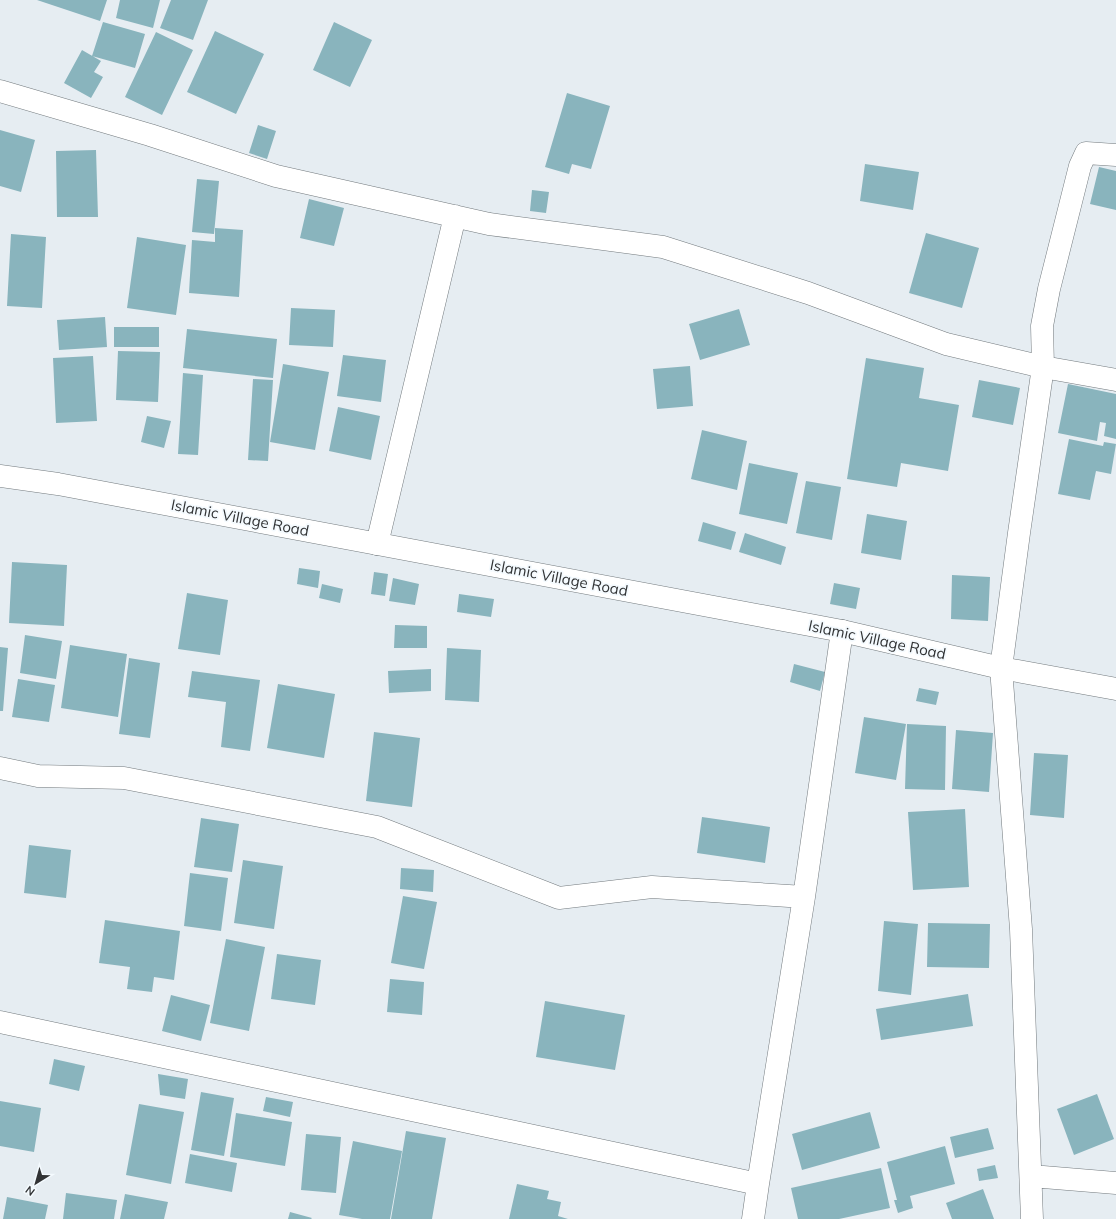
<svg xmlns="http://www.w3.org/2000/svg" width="1116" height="1219" viewBox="0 0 1116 1219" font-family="Mulish,sans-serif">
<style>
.building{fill:#89b4bd}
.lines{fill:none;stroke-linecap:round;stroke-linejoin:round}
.street-casing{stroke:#737a7e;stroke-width:23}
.secondary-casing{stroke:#737a7e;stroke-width:23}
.street{stroke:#fff;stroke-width:22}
.secondary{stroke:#fff;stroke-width:22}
.labels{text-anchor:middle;stroke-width:3.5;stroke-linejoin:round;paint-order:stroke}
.street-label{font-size:15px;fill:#313335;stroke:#f4fafe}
</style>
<rect width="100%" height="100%" fill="#e6edf2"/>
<path class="building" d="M37,0H107L100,21Z
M120,0H160L153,28L116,18Z
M171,0H208L193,40L160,28Z
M103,22L145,34L135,68L92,56Z
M334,22L372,40L350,87L313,70Z
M215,31L264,54L236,114L187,92Z
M156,32L193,50L162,115L125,97Z
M82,50L101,61L94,72L103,77L91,98L64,83Z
M567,93L610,106L591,169L572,164L569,174L545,167Z
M258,125L276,131L267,159L249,153Z
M0,130L35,140L21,192L0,186Z
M96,150L98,217H57L56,151Z
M865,164L919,172L913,210L860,201Z
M1099,167L1116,171V210L1090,204Z
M197,179L219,181L214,234L192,232Z
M532,190L549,192L546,213L530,211Z
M309,199L344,208L334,246L300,238Z
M215,228L243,230L239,297L189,293L192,240L215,242Z
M926,233L979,248L962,308L909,293Z
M11,234L46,237L42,308L7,306Z
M137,237L186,245L176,315L127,308Z
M291,308L335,310L333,347L289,345Z
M739,309L750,345L700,360L689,324Z
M105,317L107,347L59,350L57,320Z
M114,327H159V347H114Z
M187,329L277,339L273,378L183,368Z
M118,351L160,352L158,402L116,400Z
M343,355L386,360L381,402L337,396Z
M93,356L97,421L56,423L53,358Z
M866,358L924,368L919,398L959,405L948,471L901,463L897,487L847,479Z
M283,364L329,372L315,450L270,442Z
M690,366L693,406L657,409L653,369Z
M183,373L203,375L198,455L178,454Z
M253,379L273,380L268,461L248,460Z
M979,380L1020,388L1013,425L972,417Z
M1068,384L1116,394V439L1104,436L1106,423L1100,422L1097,441L1058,433Z
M338,407L380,416L371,460L329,451Z
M147,416L171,421L164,448L141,442Z
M702,430L747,441L737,490L691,479Z
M1069,439L1103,446L1104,442L1116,444L1111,474L1096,471L1090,500L1058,494Z
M749,463L798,473L787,524L739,514Z
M806,481L841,487L832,540L796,533Z
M867,514L907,521L901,560L861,553Z
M703,522L736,532L731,550L698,541Z
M745,533L786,547L781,565L739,552Z
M12,562L67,565L64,626L9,623Z
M299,568L320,571L318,588L297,584Z
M374,572L388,574L385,596L371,594Z
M952,575L990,577L988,621L951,619Z
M393,578L419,584L415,605L389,601Z
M834,583L860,588L856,609L830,604Z
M322,584L343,589L340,603L319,598Z
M187,593L228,600L220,655L178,649Z
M459,594L494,599L491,617L457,612Z
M395,625L427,626V648H394Z
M25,635L62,641L56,679L20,673Z
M70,645L127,654L118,717L61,708Z
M0,647L8,648L3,711H0Z
M447,648L481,650L479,702L445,700Z
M129,658L160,663L150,738L119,734Z
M794,664L825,672L820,691L790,682Z
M431,669V691L389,693L388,671Z
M192,671L260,680L250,751L221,747L226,702L188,697Z
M18,679L55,685L49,722L12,717Z
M278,684L335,694L324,758L267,748Z
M919,688L939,692L936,705L916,701Z
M864,717L906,724L896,780L855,773Z
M907,724L946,726L945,790L905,789Z
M956,730L993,733L989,792L952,789Z
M374,732L420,738L412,807L366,801Z
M1034,753L1068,755L1064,818L1030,815Z
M965,809L969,887L913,890L908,812Z
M702,817L770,827L765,863L697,853Z
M201,818L239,824L232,872L194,867Z
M29,845L71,850L66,898L24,893Z
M243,860L283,866L274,929L234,923Z
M401,868L434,870L433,892L400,889Z
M190,873L228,878L221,931L184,926Z
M403,896L437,902L424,969L391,963Z
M105,920L180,931L174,980L154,977L152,992L127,989L130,967L99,963Z
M884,921L918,924L911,995L878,991Z
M928,923L990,924L989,968L927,967Z
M226,939L265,947L249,1031L210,1023Z
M277,954L321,960L315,1005L271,999Z
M390,979L424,982L422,1015L387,1012Z
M968,994L973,1026L881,1040L876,1009Z
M171,995L210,1005L201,1041L162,1031Z
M545,1001L625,1015L615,1070L536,1057Z
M54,1059L85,1066L79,1091L49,1084Z
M158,1074L188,1079L185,1099L160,1095Z
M201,1092L234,1098L224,1156L191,1150Z
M1097,1094L1114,1139L1074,1155L1057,1109Z
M266,1097L293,1102L290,1117L263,1111Z
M0,1101L41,1108L34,1152L0,1146Z
M139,1104L184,1112L171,1184L126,1175Z
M870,1112L880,1148L802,1170L792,1134Z
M236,1113L292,1122L285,1166L230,1157Z
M988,1128L994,1149L955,1158L950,1137Z
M406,1131L446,1138L432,1219H391Z
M306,1134L341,1137L336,1193L301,1190Z
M353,1141L402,1151L390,1219H362L339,1215Z
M945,1146L955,1184L910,1196L913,1208L898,1213L894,1200H897L887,1162Z
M190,1154L237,1163L232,1192L185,1183Z
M995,1165L998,1178L979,1181L977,1169Z
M881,1168L890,1208L839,1219H798L791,1188Z
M517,1184L549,1191L547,1199L561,1202L558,1216L568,1219H509Z
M983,1189L994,1219H952L946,1203Z
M66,1193L117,1200L114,1219H63Z
M125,1194L168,1202L164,1219H120Z
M7,1197L48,1205L45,1219H3Z
M290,1212L312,1218L311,1219H288Z"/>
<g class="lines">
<defs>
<path id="street" d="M0,91L150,135L276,176L489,224L663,247L808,293L946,344L1043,367L1116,380
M377,544L455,216
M0,768L38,776L124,778L377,827L559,898L652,887L804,897
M0,1022L758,1184
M1031,1176L1116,1183
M753,1219L758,1184L804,897L842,631
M1032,1219L1021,929L1001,668L1019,533L1043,367L1042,326L1049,289L1080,166L1086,153L1116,155"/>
<path id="secondary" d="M0,476L58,484L842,631L1001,668L1116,689"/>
</defs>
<use href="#street" class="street-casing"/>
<use href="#secondary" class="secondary-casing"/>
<use href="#street" class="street"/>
<use href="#secondary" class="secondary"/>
</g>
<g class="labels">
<g class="street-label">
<text transform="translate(240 518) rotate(11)" y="5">Islamic Village Road</text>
<text transform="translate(559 578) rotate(11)" y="5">Islamic Village Road</text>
<text transform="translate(877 640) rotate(12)" y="5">Islamic Village Road</text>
</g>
</g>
<g transform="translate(36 1183) rotate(217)" stroke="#f4fafe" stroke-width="3" paint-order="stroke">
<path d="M0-3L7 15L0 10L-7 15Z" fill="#313335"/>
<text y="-6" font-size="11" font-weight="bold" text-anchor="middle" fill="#313335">N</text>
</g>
</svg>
